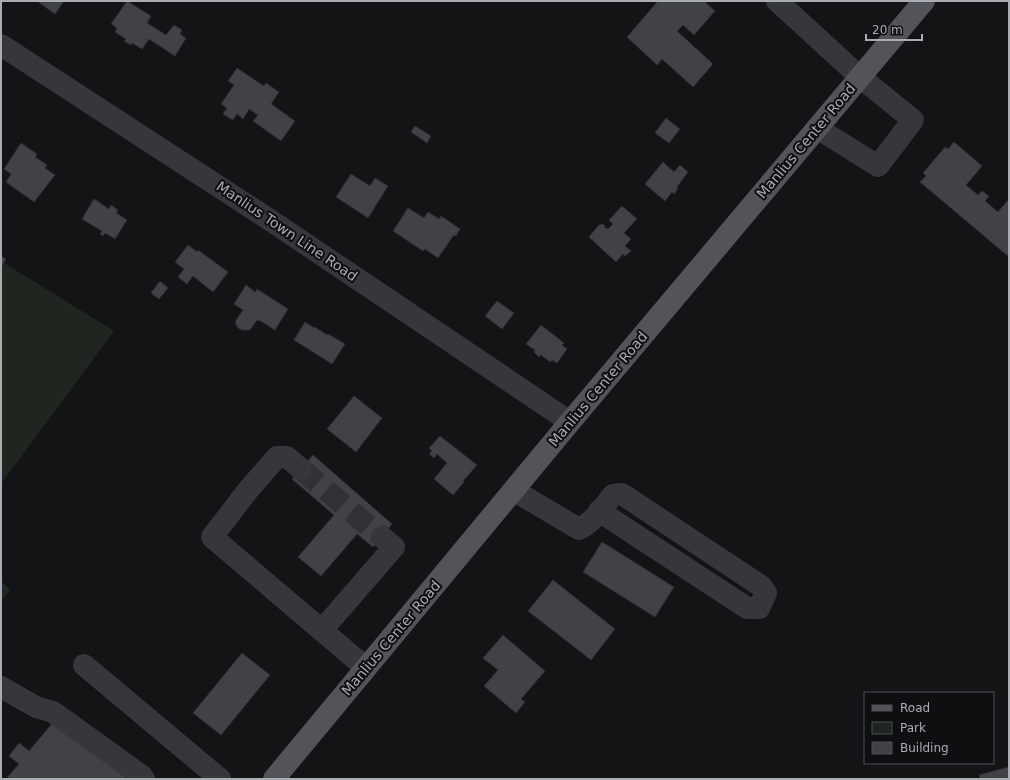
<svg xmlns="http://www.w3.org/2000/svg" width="1010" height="780" viewBox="0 0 1010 780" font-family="'DejaVu Sans',sans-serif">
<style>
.green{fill:#1f2620}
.building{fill:#414246;stroke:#2e2f32}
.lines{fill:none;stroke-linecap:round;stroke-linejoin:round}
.minor-tunnel{stroke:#313236;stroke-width:22;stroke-dasharray:22 11;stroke-linecap:butt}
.minor{stroke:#36373b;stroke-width:22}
.major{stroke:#52545a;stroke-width:22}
.labels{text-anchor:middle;stroke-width:4;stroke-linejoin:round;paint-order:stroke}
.street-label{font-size:14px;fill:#a7acb5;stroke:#0f0f11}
</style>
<rect width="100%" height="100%" fill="#141416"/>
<path class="green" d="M1,261L114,331L1,484Z
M1,581L10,590L1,601Z"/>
<path class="building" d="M37,1H64L55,14Z
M127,1L151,16L147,23L166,35L174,25L182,30L180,34L186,38L175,56L149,39L142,49L132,43L131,45L124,41L126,39L115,32L117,28L111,24Z
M658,1H704L715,11L694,35L683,25L677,31L713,64L693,87L662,59L657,65L627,37Z
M237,68L264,86L266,83L279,92L271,104L295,121L281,141L253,121L258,115L249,109L243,119L237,114L233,120L223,114L227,108L221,104L234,85L228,81Z
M666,118L680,129L669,143L655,133Z
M415,126L431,136L427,143L411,132Z
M954,142L982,166L966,185L978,195L982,191L989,196L985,201L998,212L1009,199V257L920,182L926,176L923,173L945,147L948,149Z
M21,143L37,154L35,157L47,165L45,168L55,175L34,202L6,182L11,174L4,169Z
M663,162L674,172L680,165L688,172L677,187L678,188L674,194L672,192L665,201L645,184Z
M351,174L370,186L375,178L388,186L368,218L336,197Z
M94,199L109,209L111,205L118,210L116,213L127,220L115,239L105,233L103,236L100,234L102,231L82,219Z
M622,206L637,219L624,233L631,239L625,246L631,251L625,256L623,254L616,262L589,237L599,225L603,224L605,226L604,227L608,229L613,224L609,220Z
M408,208L424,218L428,212L439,219L441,216L460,229L456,236L454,235L438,258L425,249L423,251L393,231Z
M188,245L197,252L198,250L228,272L213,292L193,276L187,284L178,277L184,269L175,262Z
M1,256L6,259L1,267Z
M160,281L168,288L159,299L151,293Z
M246,285L255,292L257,289L288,309L275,330L259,320L258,321L257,320L250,330H242L238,328L235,322L243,310L234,304Z
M497,301L514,313L502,329L485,316Z
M305,322L314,328L315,327L327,335L328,334L345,344L332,364L294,340Z
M541,325L564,343L562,345L567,349L557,363L552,360L550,362L541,355L539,357L534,352L535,350L526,344Z
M354,396L382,418L356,452L327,429Z
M440,436L477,465L463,481L464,482L453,495L434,479L447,463L437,454L434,458L429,454L432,451L429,448Z
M313,455L392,524L373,547L357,534L321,576L298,557L334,515L292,479Z
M602,542L674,587L655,617L583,572Z
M553,580L615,629L591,660L528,611Z
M503,635L545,671L521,699L525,702L516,713L484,686L498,670L483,658Z
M242,653L270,675L221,735L193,713Z
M56,719L127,779H6L19,764L9,756L19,743L29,751Z
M1009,767V779H980L979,775Z"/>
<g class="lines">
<path class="minor-tunnel" d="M301,469L382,537"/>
<path class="minor" d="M777,1L860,77L913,120L878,166L817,128
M1,45L270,220L570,422
M301,469L287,457H277L249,489L212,537L366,668
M513,490L579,529C593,523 603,507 613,495L622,494L761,586L766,593L759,608H747L599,511
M322,630L394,547L382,537
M84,665L220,779
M1,687L36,707L53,712L142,776L144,779"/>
<path class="major" d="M274,779L570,422L924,1"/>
</g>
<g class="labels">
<g class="street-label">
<text transform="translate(806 141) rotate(-50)" y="5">Manlius Center Road</text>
<text transform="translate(287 231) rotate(34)" y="5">Manlius Town Line Road</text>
<text transform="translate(598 389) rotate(-50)" y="5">Manlius Center Road</text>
<text transform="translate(391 638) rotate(-50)" y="5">Manlius Center Road</text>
</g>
</g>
<rect width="1010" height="780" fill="none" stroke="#a7acb5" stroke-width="4"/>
<rect x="864" y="692" width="130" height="72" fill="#0f0f11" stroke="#4c4e53"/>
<rect x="872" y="705" width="20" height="6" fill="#52545a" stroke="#4c4e53"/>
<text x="900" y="712" font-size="12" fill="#a7acb5">Road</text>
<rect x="872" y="722" width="20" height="12" fill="#1f2620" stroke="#4c4e53"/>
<text x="900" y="732" font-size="12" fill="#a7acb5">Park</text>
<rect x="872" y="742" width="20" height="12" fill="#414246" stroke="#4c4e53"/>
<text x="900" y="752" font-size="12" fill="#a7acb5">Building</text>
<path d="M866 34v6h56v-6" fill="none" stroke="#a7acb5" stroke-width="2"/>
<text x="872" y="34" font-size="12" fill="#a7acb5" stroke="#0f0f11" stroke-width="3" paint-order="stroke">20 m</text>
</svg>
